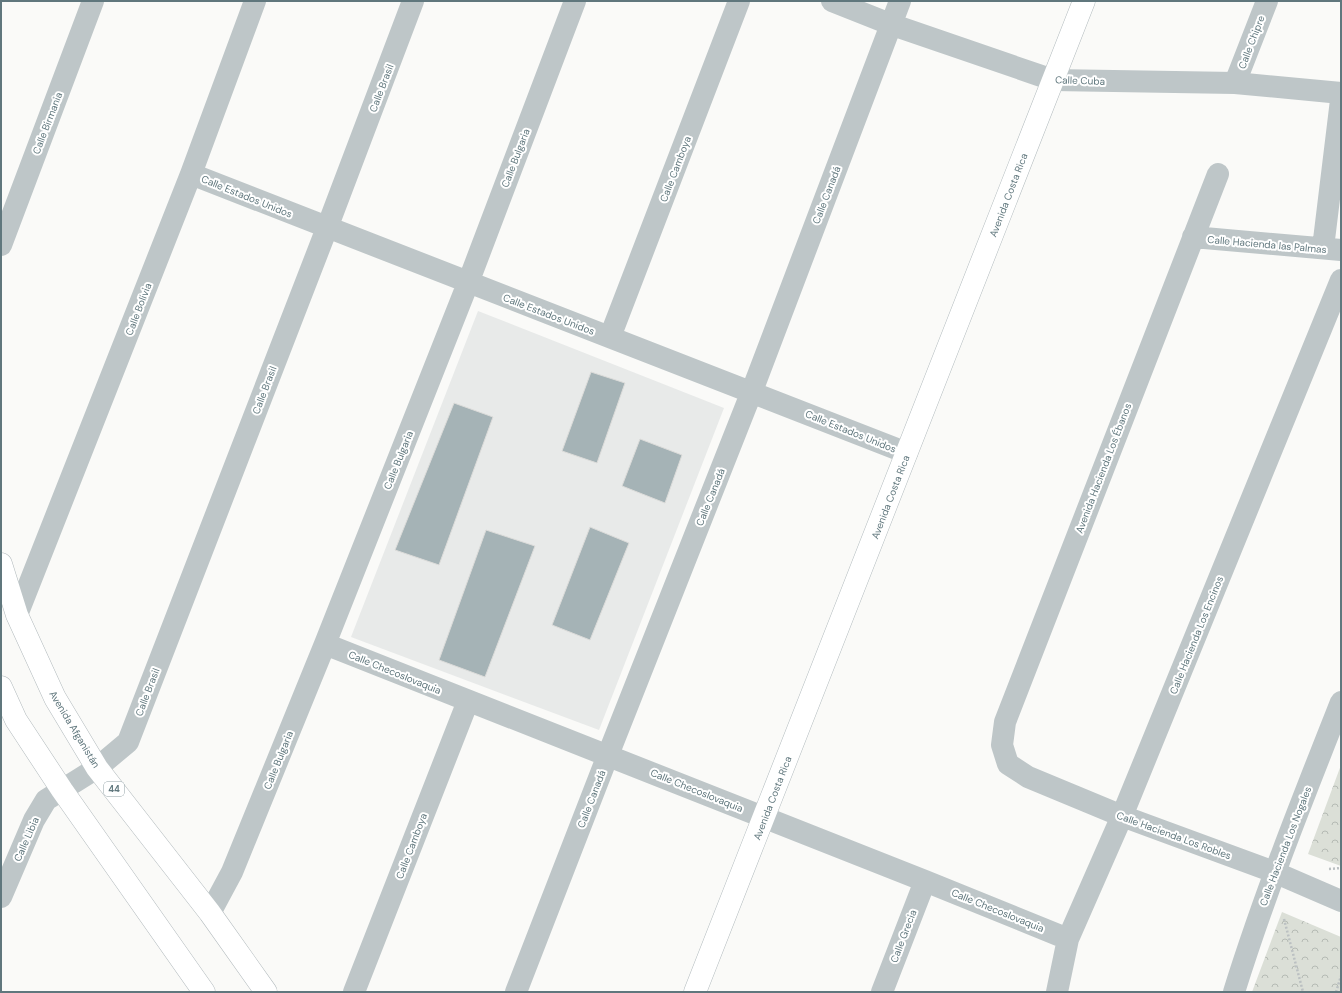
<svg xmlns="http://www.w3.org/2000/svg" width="1342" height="993" viewBox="0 0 1342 993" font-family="'DM Sans',sans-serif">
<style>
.built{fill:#e8eae9}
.park{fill:url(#park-crowns)}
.building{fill:#a5b3b6;stroke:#dcdcda}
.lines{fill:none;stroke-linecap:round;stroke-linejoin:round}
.secondary-casing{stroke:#b3bcbf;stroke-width:23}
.primary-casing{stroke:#b2babd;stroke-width:23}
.path{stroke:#bbc0c2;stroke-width:2.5;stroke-dasharray:2 2;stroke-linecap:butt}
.street{stroke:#bec6c8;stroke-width:22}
.secondary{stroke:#fff;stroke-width:22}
.primary{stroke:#fff;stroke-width:22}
.labels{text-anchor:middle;stroke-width:4;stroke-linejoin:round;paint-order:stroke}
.shield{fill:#fff;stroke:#90a0a4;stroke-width:1}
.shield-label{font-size:9px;font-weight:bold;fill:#60777d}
.street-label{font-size:10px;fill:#60777d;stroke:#fff}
</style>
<defs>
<pattern id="park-crowns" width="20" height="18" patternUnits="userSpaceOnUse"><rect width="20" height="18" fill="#dbdfd7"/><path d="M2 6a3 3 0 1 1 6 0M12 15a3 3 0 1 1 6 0" fill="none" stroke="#b5bab4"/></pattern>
</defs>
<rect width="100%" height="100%" fill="#fafaf8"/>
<path class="built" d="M478,311L724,408L599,730L351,637Z"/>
<path class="park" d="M1341,765V866L1308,854Z
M1282,912L1341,937V992H1252Z"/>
<path class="building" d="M591,372L625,383L597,463L562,451Z
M454,403L493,417L439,565L395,550Z
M640,439L682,455L665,503L622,486Z
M590,527L629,543L590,640L552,625Z
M486,530L535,546L485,677L439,660Z"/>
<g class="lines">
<defs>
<path id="secondary" d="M695,992L1084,1"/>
<path id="primary" d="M1,564L17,615L55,698L97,768L210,913L266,992
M1,687L16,720L62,790L204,992"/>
</defs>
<use href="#secondary" class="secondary-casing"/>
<use href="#primary" class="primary-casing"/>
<path class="path" d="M1329,869L1341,868
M1284,919L1303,992
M1336,992L1341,976"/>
<path class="street" d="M832,1L890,24L1053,80L1235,83L1341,93
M1235,83L1267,1
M191,174C429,269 669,358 907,453
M1218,174L1005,722L1002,745L1008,764L1028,777L1122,816L1274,872L1341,901
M1193,237L1341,250
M1,245L93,1
M1323,248L1341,100
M610,337L739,1
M17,615L191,174L255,1
M325,644L925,881L1068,939
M1,897L34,820L46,800L97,768L128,742L327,228L413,1
M210,913L232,872L325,644L468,283L575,1
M354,992L468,701
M516,992L608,755L752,391L900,1
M882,992L925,881
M1057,992L1068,939L1122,816L1341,280
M1234,992C1265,893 1303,798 1341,702"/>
<use href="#secondary" class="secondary"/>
<use href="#primary" class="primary"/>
</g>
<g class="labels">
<rect class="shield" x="104" y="782" width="20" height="14" rx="3"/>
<g class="shield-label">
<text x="114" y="792">44</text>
</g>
<g class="street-label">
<text transform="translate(1251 42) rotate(-69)" y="4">Calle Chipre</text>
<text transform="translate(1080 80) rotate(2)" y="4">Calle Cuba</text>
<text transform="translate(381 88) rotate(-69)" y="4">Calle Brasil</text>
<text transform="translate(47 123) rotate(-69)" y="4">Calle Birmania</text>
<text transform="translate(515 158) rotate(-69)" y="4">Calle Bulgaria</text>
<text transform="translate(675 169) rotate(-69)" y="4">Calle Camboya</text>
<text transform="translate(826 195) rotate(-69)" y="4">Calle Canadá</text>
<text transform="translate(1008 195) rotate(-69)" y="4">Avenida Costa Rica</text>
<text transform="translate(247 196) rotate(22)" y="4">Calle Estados Unidos</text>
<text transform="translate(1267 244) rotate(5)" y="4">Calle Hacienda las Palmas</text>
<text transform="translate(138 309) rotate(-69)" y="4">Calle Bolivia</text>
<text transform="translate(549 314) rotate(21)" y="4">Calle Estados Unidos</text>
<text transform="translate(264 390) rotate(-69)" y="4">Calle Brasil</text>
<text transform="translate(851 431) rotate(22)" y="4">Calle Estados Unidos</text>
<text transform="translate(398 460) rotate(-68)" y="4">Calle Bulgaria</text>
<text transform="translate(1103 468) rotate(-69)" y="4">Avenida Hacienda Los Ébanos</text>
<text transform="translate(710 497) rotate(-68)" y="4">Calle Canadá</text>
<text transform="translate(890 497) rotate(-69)" y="4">Avenida Costa Rica</text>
<text transform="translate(1196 635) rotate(-68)" y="4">Calle Hacienda Los Encinos</text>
<text transform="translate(395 672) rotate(22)" y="4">Calle Checoslovaquia</text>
<text transform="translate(147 692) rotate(-69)" y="4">Calle Brasil</text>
<text transform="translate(75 729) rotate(59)" y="4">Avenida Afganistán</text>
<text transform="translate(278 760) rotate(-68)" y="4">Calle Bulgaria</text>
<text transform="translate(697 790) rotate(22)" y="4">Calle Checoslovaquia</text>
<text transform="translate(772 798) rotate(-69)" y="4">Avenida Costa Rica</text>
<text transform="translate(591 799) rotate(-69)" y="4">Calle Canadá</text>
<text transform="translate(1174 835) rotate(20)" y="4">Calle Hacienda Los Robles</text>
<text transform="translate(26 839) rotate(-66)" y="4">Calle Libia</text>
<text transform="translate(411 846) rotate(-69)" y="4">Calle Camboya</text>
<text transform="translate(1285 846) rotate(-69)" y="4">Calle Hacienda Los Nogales</text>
<text transform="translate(998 910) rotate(22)" y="4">Calle Checoslovaquia</text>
<text transform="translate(903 936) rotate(-69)" y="4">Calle Grecia</text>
</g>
</g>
<rect width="1342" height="993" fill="none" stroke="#60777d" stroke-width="4"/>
</svg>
